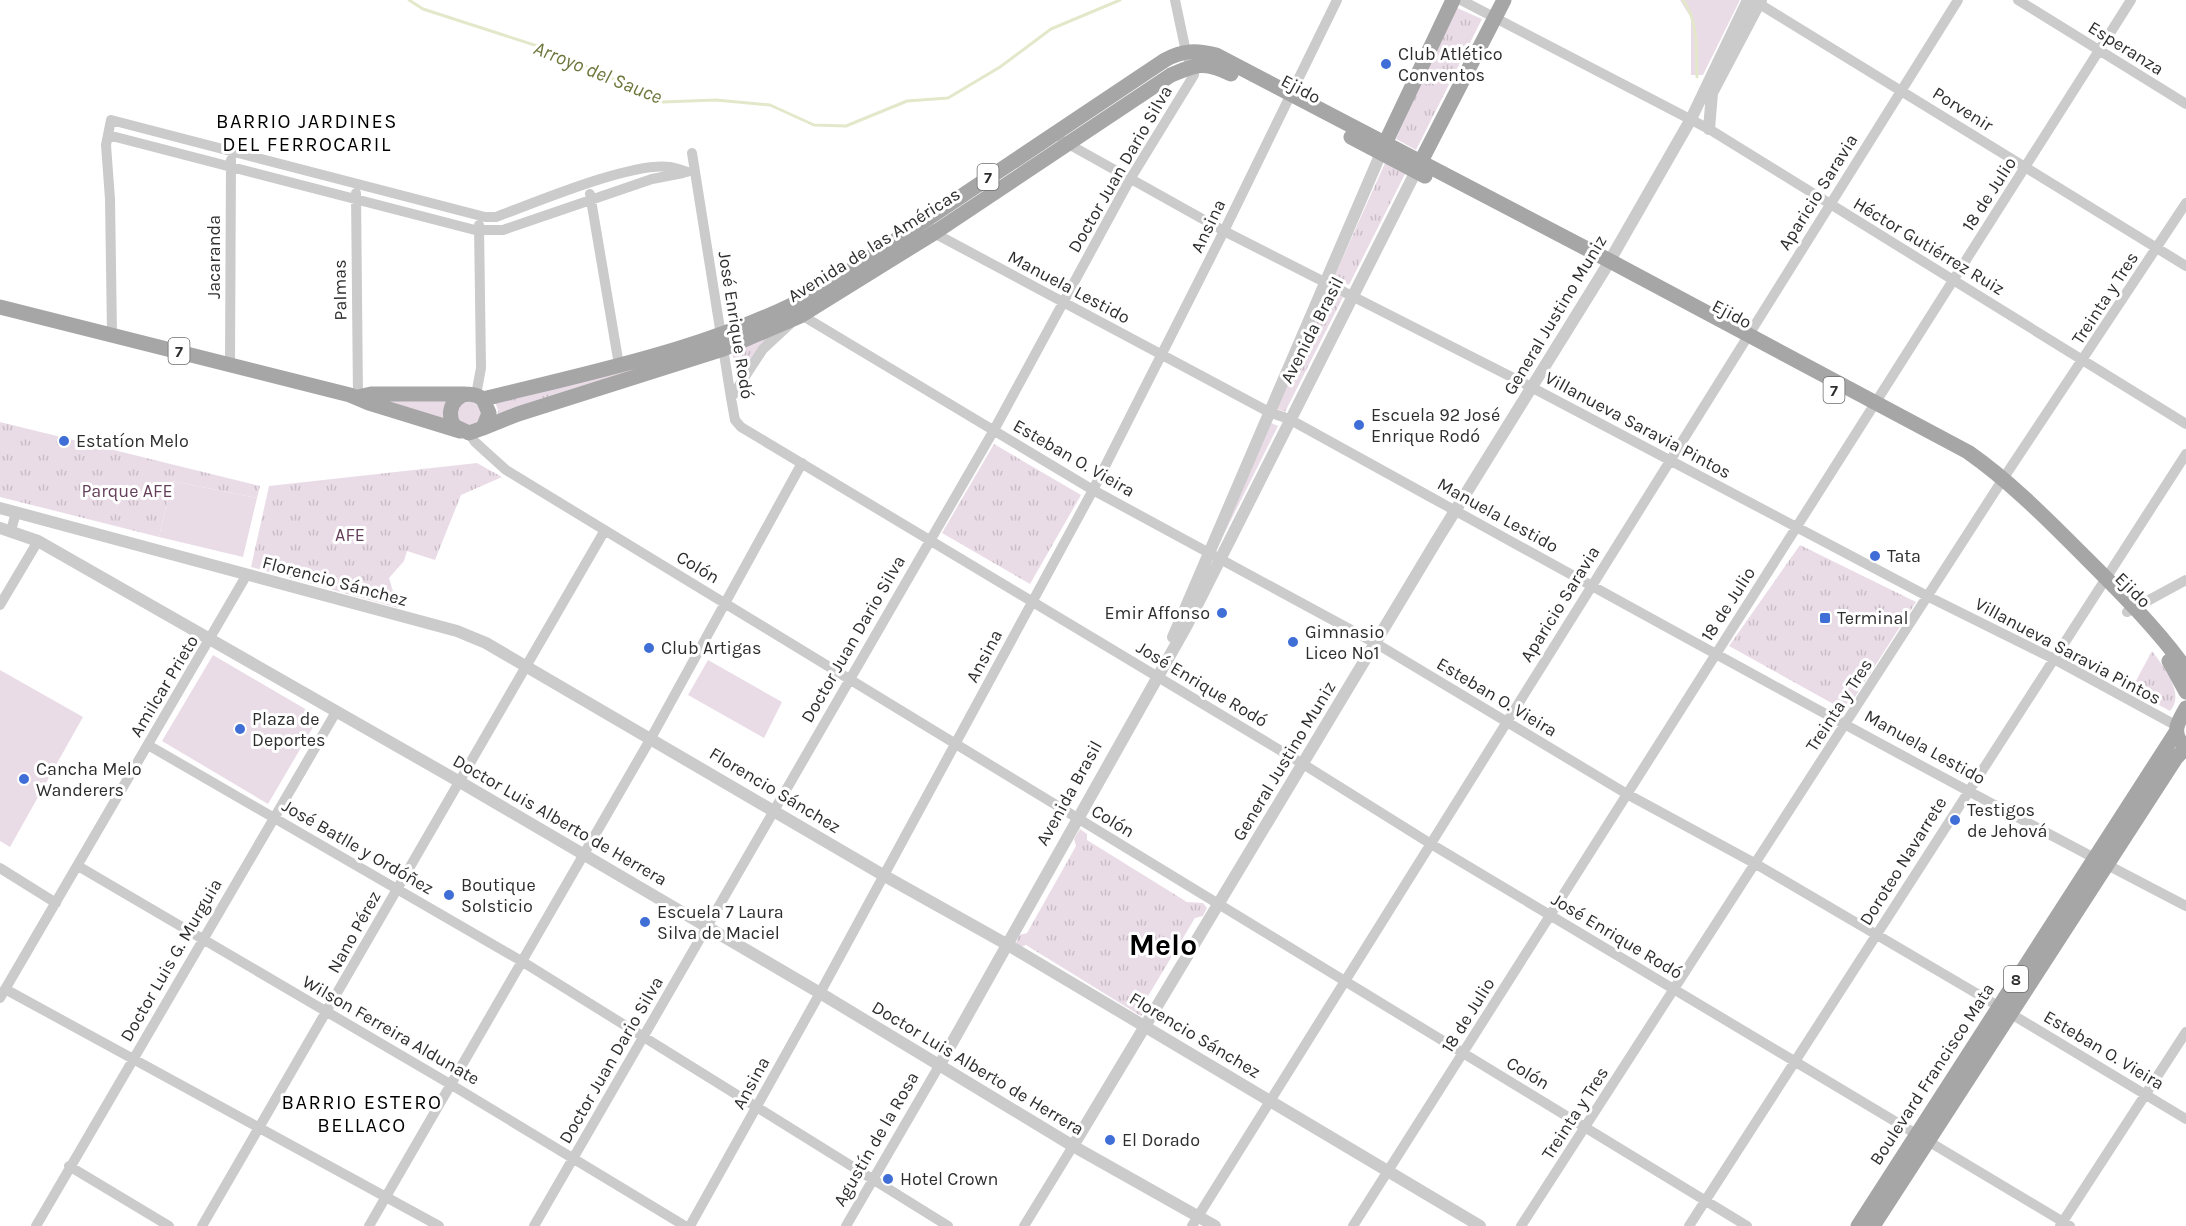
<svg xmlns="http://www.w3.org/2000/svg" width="2186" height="1226" viewBox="0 0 2186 1226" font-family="Karla,sans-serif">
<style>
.grass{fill:#eadce7}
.park{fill:url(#park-tufts)}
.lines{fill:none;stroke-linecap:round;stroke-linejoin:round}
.stream{stroke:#e4e8ca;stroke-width:3}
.minor{stroke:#cbcbcb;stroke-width:10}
.tertiary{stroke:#cbcbcb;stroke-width:12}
.primary{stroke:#a6a6a6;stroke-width:15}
.poi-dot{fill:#3f6fd6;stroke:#fff;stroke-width:2}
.labels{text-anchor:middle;stroke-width:6;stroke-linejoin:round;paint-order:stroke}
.shield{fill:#fff;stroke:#6d6d6d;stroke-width:1.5}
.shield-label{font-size:16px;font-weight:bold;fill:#2e2e2e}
.street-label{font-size:18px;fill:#2e2e2e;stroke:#fff}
.poi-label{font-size:18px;fill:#2e2e2e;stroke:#fff;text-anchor:start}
.park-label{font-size:18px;fill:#653f5a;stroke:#fff}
.water-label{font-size:20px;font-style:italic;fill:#6e763c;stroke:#fff}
.neighbourhood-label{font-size:20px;letter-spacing:1.5px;fill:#000;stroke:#fff}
.town-label{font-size:30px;font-weight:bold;fill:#000;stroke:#fff}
</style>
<defs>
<pattern id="park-tufts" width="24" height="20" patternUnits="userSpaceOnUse" patternTransform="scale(1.5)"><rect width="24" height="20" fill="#eadce7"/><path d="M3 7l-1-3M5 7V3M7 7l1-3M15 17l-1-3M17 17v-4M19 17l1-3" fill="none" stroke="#c9bdc6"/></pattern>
</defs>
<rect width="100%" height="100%" fill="#fff"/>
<path class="grass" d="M1680,0H1740L1703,75H1691V18Z
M372,399L449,401V422Z
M476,400L485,417L478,426L459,424L457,405Z
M1269,422L1278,426L1219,544Z
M172,481L257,498L243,557L159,537Z
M213,655L319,717L268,804L162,741Z
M708,660L782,702L764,738L688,695Z
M0,670L83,717L10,847L0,841Z"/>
<path class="park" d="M1455,7L1482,19L1416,150L1396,139Z
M1385,163L1405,174L1349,285L1334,277Z
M1328,290L1343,297L1285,412L1275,408Z
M780,328L736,379L732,350Z
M719,344L497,420L498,410L494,399Z
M0,422L260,486L257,498L172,481L159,537L0,497Z
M994,444L1081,495L1030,584L942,533Z
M477,463L502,477L461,495L435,560L407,551L404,561L389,578L398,608L251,567L269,486Z
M1800,545L1916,602L1846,711L1729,646Z
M2152,651C2163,666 2186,694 2170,711L2131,690Z
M1080,829L1087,834V840L1187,902L1203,903L1207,908L1203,916L1195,918L1145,1001L1147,1009L1141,1016L1026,945L1021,947L1016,943L1019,935L1027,933L1076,846L1074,839Z"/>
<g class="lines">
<path class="stream" d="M409,0L423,9L553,51L663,102L716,100L770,105L814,125L846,126L907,101L948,98L1000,67L1051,29L1120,0
M1683,0C1699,21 1696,52 1697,77"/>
<path class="minor" d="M1461,0L1709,129L2186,424
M1753,0L2186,266
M2018,0L2186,104
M108,135L475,230H503L652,179L683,173
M1063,141L1224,231L1531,387L1929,597L2054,659L2177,726
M692,153L731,398L735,420L741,427L1303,764L1431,844L2070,1226
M356,193L358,397
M590,194L619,365
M931,228L934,233L1269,412L1289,419C1587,583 1884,749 2186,906
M798,313L1093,490L1377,644L1627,794L1756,864L1998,1006L2186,1119
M112,334L110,199L106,145L111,120L485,217H496C534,203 633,161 670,167C675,168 682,170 687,172
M230,363L231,160
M476,395L481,368L479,225
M731,398L763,349L790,324
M469,433L475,442L506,470L1747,1226
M11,531L16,512
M0,605L38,541
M2127,612L2186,580
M148,745L523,962L948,1226
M78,866L450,1084L685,1226
M0,868L56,903
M5,989L439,1226
M0,998L246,576
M69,1166L169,1226
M36,1226L336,712
M202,1226L605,530
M369,1226L651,738L802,463
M534,1226L994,430L1129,181L1194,75L1186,52L1175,0
M690,1226L820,993L1093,490L1224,231L1337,0
M846,1226L939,1066
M1024,1226L1073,1146
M1192,1226L1958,0
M1353,1226L2131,0
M1521,1226L2003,479L2186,203
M1689,1226L2186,454
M2060,1226L2186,1032"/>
<path class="tertiary" d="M1709,129L1712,93L1761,0
M0,508L457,631L486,643L883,875L1008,945L1480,1226
M0,528L38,541L460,782L820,993L1073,1146L1215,1226
M1173,637L1381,153
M939,1066L1187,625L1416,171
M1073,1146L1437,540L1605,269L1691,119L1748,0"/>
<path class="primary" d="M1351,137L1425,176
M1381,152L1453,0
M1416,171L1504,0
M0,307L350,395L369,403L460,431
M358,397L371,394H465
M483,399L489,413L483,428L469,433L454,426C442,405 463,385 483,399C597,371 717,347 821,290L1165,60C1183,50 1197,50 1216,55L1610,261L1968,452C2008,480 2043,515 2078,550C2116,588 2154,625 2186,669
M483,428L518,414L723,349L800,316L934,233L1171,75C1197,64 1205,61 1231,74
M2169,661L2186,692
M2180,741C2172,730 2180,719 2186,708
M1858,1226L2176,732
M1873,1226L2176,758L2186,747"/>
</g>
<g class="poi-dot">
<circle cx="1386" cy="64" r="6"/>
<circle cx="1359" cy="425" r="6"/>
<circle cx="64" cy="441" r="6"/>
<circle cx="1875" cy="556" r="6"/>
<circle cx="1222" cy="613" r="6"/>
<rect x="1819" y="612" width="12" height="12" rx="3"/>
<circle cx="1293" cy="642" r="6"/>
<circle cx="649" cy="648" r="6"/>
<circle cx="240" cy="729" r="6"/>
<circle cx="24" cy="779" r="6"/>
<circle cx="1955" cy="820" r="6"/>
<circle cx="449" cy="895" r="6"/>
<circle cx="645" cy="922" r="6"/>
<circle cx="1110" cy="1140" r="6"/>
<circle cx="888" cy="1179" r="6"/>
</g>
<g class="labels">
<g class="shield">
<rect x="977.5" y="164" width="21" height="26" rx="4.5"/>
<rect x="168.5" y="338" width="21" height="26" rx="4.5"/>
<rect x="1823.5" y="377" width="21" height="26" rx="4.5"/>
<rect x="2004" y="966" width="24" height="26" rx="4.5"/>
</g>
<g class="shield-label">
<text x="988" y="183">7</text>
<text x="179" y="357">7</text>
<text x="1834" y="396">7</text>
<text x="2016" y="985">8</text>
</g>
<g class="street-label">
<text transform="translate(2126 48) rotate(32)" y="6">Esperanza</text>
<text transform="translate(1301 89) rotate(28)" y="6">Ejido</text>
<text transform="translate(1963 109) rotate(32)" y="6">Porvenir</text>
<text transform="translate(1120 169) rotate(-60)" y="6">Doctor Juan Dario Silva</text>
<text transform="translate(1818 192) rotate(-58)" y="6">Aparicio Saravia</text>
<text transform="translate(1989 194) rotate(-57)" y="6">18 de Julio</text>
<text transform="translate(1208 226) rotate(-64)" y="6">Ansina</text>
<text transform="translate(874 245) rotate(-32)" y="6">Avenida de las Américas</text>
<text transform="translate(1929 246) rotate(31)" y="6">Héctor Gutiérrez Ruiz</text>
<text transform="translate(214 257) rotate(-90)" y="6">Jacaranda</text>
<text transform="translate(1069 287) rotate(28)" y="6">Manuela Lestido</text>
<text transform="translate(340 290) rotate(-91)" y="6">Palmas</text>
<text transform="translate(2105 298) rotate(-57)" y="6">Treinta y Tres</text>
<text transform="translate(1732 314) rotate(28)" y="6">Ejido</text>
<text transform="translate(1555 315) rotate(-59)" y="6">General Justino Muniz</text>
<text transform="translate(736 325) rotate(81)" y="6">José Enrique Rodó</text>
<text transform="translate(1312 330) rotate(-63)" y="6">Avenida Brasil</text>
<text transform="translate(1638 425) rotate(28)" y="6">Villanueva Saravia Pintos</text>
<text transform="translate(1074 458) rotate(30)" y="6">Esteban O. Vieira</text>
<text transform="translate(1498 515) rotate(29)" y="6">Manuela Lestido</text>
<text transform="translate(698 567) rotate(31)" y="6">Colón</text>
<text transform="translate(335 581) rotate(15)" y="6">Florencio Sánchez</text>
<text transform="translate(2133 590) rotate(45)" y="6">Ejido</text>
<text transform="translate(1560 604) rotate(-58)" y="6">Aparicio Saravia</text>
<text transform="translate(1728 604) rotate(-57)" y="6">18 de Julio</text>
<text transform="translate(853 639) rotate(-60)" y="6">Doctor Juan Dario Silva</text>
<text transform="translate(2068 651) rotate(28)" y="6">Villanueva Saravia Pintos</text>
<text transform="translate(984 656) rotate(-62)" y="6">Ansina</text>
<text transform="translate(1202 684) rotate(31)" y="6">José Enrique Rodó</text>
<text transform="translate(164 686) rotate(-59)" y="6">Amilcar Prieto</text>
<text transform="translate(1497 697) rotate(31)" y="6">Esteban O. Vieira</text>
<text transform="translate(1839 705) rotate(-57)" y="6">Treinta y Tres</text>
<text transform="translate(1925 747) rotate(29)" y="6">Manuela Lestido</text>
<text transform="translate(1284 761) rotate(-59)" y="6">General Justino Muniz</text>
<text transform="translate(775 790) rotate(31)" y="6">Florencio Sánchez</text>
<text transform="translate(1069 793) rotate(-61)" y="6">Avenida Brasil</text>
<text transform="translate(560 820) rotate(30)" y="6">Doctor Luis Alberto de Herrera</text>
<text transform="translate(1113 821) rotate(31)" y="6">Colón</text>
<text transform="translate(358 847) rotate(30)" y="6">José Batlle y Ordóñez</text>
<text transform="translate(1903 861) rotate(-58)" y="6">Doroteo Navarrete</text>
<text transform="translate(354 932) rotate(-61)" y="6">Nano Pérez</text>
<text transform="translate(1617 936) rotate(31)" y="6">José Enrique Rodó</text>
<text transform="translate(171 960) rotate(-60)" y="6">Doctor Luis G. Murguia</text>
<text transform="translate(1468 1015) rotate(-58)" y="6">18 de Julio</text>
<text transform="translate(391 1030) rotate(30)" y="6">Wilson Ferreira Aldunate</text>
<text transform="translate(1195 1035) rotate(31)" y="6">Florencio Sánchez</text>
<text transform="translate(2104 1050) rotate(31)" y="6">Esteban O. Vieira</text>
<text transform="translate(611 1060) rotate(-60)" y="6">Doctor Juan Dario Silva</text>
<text transform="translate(978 1068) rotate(31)" y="6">Doctor Luis Alberto de Herrera</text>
<text transform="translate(1528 1073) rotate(31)" y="6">Colón</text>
<text transform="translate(1932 1074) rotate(-57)" y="6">Boulevard Francisco Mata</text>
<text transform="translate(751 1083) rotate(-61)" y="6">Ansina</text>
<text transform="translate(1575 1113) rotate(-57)" y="6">Treinta y Tres</text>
<text transform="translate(876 1139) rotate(-60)" y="6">Agustín de la Rosa</text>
</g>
<g class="poi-label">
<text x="1398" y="60">Club Atlético<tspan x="1398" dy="21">Conventos</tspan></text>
<text x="1371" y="421">Escuela 92 José<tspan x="1371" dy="21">Enrique Rodó</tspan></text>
<text x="76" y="447">Estatíon Melo</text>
<text x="1887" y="562">Tata</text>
<text x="1210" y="619" text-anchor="end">Emir Affonso</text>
<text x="1837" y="624">Terminal</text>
<text x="1305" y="638">Gimnasio<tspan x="1305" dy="21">Liceo Nº1</tspan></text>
<text x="661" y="654">Club Artigas</text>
<text x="252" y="725">Plaza de<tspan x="252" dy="21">Deportes</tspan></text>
<text x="36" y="775">Cancha Melo<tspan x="36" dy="21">Wanderers</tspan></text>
<text x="1967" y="816">Testigos<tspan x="1967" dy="21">de Jehová</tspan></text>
<text x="461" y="891">Boutique<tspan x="461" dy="21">Solsticio</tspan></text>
<text x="657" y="918">Escuela 7 Laura<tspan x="657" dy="21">Silva de Maciel</tspan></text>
<text x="1122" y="1146">El Dorado</text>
<text x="900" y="1185">Hotel Crown</text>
</g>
<g class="park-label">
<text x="127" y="497">Parque AFE</text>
<text x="350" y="541">AFE</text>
</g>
<g class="water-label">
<text transform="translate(598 72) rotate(22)" y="7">Arroyo del Sauce</text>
</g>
<g class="neighbourhood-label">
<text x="307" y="128">BARRIO JARDINES<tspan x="307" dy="23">DEL FERROCARIL</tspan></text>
<text x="362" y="1109">BARRIO ESTERO<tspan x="362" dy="23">BELLACO</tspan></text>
</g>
<g class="town-label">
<text x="1163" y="955">Melo</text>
</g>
</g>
</svg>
